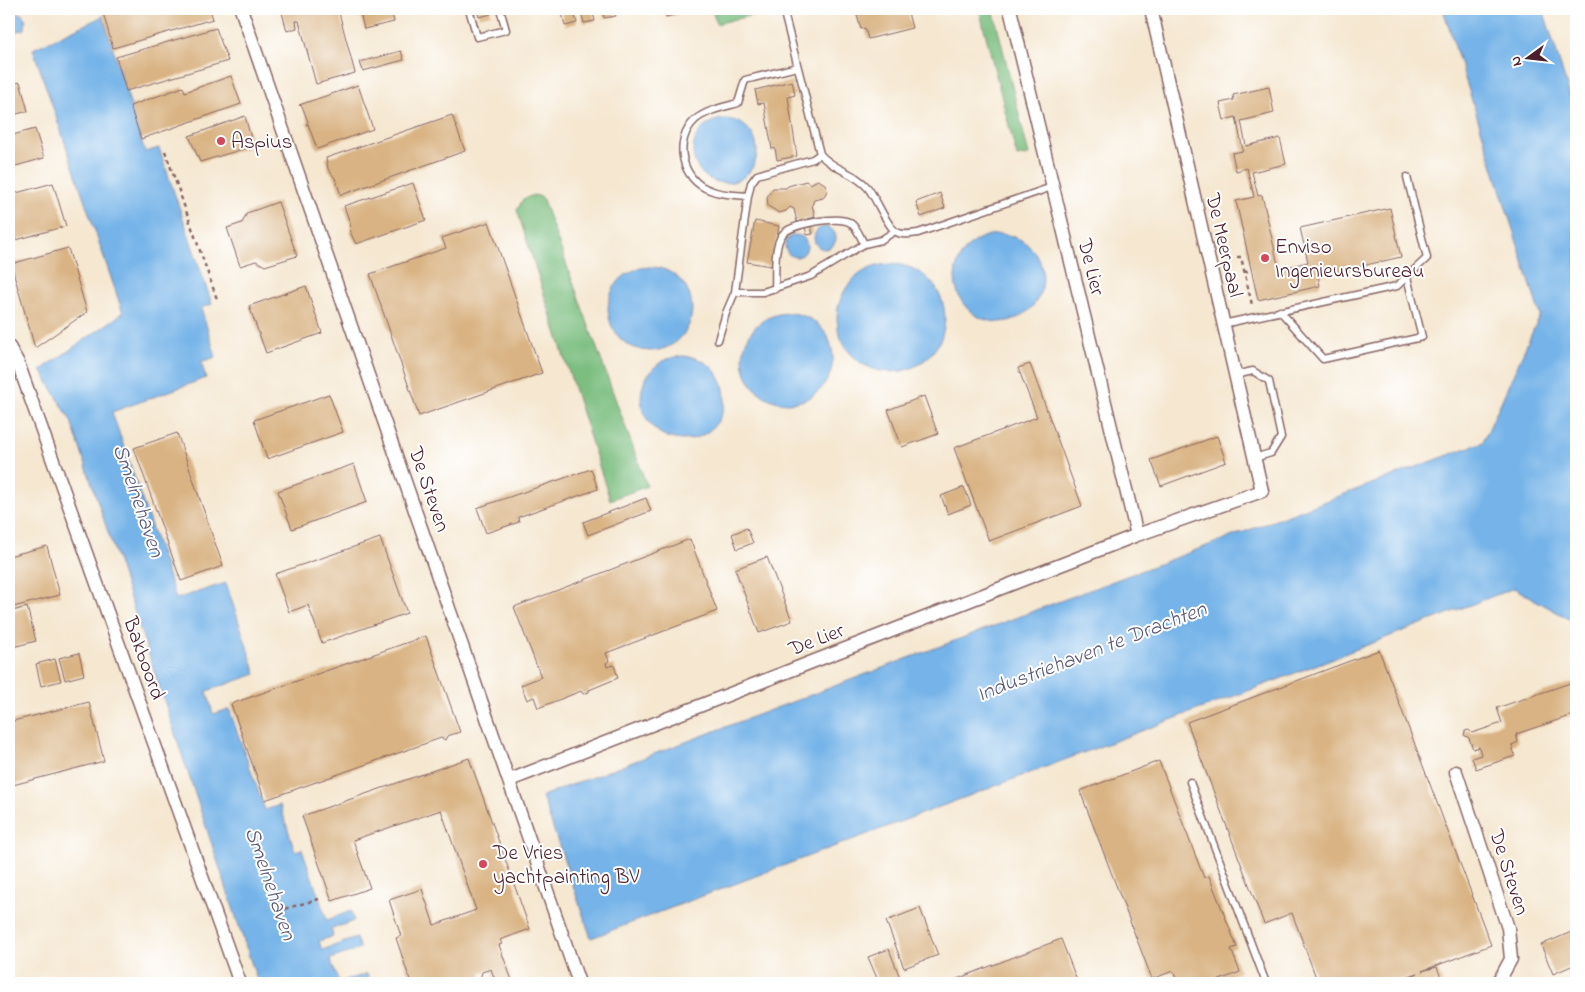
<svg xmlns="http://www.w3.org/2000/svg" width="1585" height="992" viewBox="0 0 1585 992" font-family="'Indie Flower',sans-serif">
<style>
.forest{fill:#7cbe80;stroke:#636e56}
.water{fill:#75b3e8;stroke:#60698a}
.building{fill:#d9b383}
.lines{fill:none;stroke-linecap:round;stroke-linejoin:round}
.service-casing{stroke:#866565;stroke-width:9}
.minor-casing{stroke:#866565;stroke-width:15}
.path{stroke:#866565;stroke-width:2.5;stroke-dasharray:4 4;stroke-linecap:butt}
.service{stroke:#fff;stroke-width:6}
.minor{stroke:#fff;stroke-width:12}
.poi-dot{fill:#d1495b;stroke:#fff;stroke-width:2}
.labels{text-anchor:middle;stroke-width:4;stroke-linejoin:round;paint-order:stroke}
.poi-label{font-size:21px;fill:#4a1f2b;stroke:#fff;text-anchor:start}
.street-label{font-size:21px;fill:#4a1f2b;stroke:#fff}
.water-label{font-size:22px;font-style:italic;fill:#5b5a77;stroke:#fff}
</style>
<rect width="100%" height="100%" fill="#fff"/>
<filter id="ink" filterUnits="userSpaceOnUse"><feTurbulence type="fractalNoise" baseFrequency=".02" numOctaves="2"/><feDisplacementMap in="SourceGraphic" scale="10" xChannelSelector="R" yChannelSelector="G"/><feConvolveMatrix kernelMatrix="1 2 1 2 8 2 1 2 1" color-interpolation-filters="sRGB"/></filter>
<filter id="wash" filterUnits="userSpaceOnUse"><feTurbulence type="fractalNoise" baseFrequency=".0096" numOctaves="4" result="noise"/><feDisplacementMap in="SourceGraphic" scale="20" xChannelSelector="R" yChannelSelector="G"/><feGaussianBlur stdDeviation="1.12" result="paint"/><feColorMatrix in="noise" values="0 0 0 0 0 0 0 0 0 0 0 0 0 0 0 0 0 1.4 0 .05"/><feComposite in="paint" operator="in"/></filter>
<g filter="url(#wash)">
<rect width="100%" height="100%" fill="#f5e7d0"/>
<path class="forest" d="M712,9H777L716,24Z
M979,9H993L1029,155L1017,157Z
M534,195L542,197L647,486L610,500L517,210L523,199Z"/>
<path class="water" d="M1443,9H1543L1576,115V623L1514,588L1277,680L591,938L542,796L1483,442L1540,315Z
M21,13L26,20L25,29L9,33V15Z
M103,16L145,152L159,148L212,304L201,308L216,357L201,362L206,378L112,412L176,599L226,583L256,674L207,691L213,714L229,709L265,810L280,805L295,851L302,849L327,920L351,911L354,921L331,929L333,936L319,941L322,950L356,938L360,949L330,959L339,982L367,974L370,983H258L71,421L41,370L123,313L33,49Z
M693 151a32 32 0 1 1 64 0a32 32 0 1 1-64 0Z
M814 238a11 11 0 1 1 22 0a11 11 0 1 1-22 0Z
M955 278a44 44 0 1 1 88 0a44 44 0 1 1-88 0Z
M785 246a11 11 0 1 1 22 0a11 11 0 1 1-22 0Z
M837 318a54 54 0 1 1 108 0a54 54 0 1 1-108 0Z
M608 309a42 42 0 1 1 84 0a42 42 0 1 1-84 0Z
M743 358a45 45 0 1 1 90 0a45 45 0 1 1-90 0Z
M641 398a42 42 0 1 1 84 0a42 42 0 1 1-84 0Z"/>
<g id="blocks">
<path class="building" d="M118,9H210L213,19L113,48L103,13Z
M281,9H338L355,73L316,84L299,21H296L297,28L287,31Z
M359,9H391L394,22L364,29Z
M477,9H490L491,14L479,17Z
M561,9H573L577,23L565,26Z
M580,9H592L595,21L584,23Z
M602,9H614L616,16L604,18Z
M664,9H697L666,17Z
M855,9H907L912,28L868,39L865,28L861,29Z
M216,28L228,61L126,91L116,57Z
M401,51L404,60L363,71L360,62Z
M231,76L241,104L141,139L130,106L183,87L185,92Z
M792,81L795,95L788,97L797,156L777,160L775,148L772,149L764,103L758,104L755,90Z
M20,82L28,111L9,116V85Z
M358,85L373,129L317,149L308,124L306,125L308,122L302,106L299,105Z
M1269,87L1274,113L1241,121L1246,146L1280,138L1286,164L1252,172L1258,196L1262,195L1279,269L1308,262L1300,228L1390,208L1401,257L1318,276L1320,286L1258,300L1236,201L1254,197L1247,168L1236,171L1232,153L1243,151L1236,117L1224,120L1220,103L1234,100L1233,95Z
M452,115L465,151L341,195L335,178L328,169L326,158Z
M245,116L253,146L200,162L189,136Z
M35,129L44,158L9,168V136Z
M818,180L825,184L827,191L823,198L814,200L812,205L815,217L797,222L794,209L790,207L786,211L779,213L768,206L767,197L773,188H786L788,186L806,181L810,184Z
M53,183L66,226L9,242V195Z
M413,183L426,220L356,244L351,234L350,223L344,206Z
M940,193L945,208L921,217L916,202Z
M278,202L297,256L265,266L256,261L240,266L227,228L242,223L247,213Z
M755,221L779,226L771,266L747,262Z
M489,222L542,373L419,416L370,274L446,248L442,238Z
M811,226L813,234L807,235L805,227Z
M68,248L87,312L35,348L11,264Z
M306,286L322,333L266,353L249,306Z
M1030,364L1082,506L989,541L954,448L1037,417L1018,368Z
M329,394L343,432L267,459L254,420Z
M924,396L938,434L902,447L888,410Z
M177,433L223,566L181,581L134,448Z
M1217,436L1226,462L1161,486L1151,460Z
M354,464L367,502L292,529L278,491Z
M591,469L598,489L518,517L519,522L486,533L477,508Z
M964,487L971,505L948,514L941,496Z
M646,498L651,511L588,535L583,522Z
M747,528L753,543L737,549L732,534Z
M380,538L407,613L322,643L308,605L289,612L275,574Z
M690,539L717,611L606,653L609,661L606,663L607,667L614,665L618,678L589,690V692L583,694L581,691L538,708L534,697L527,700L521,685L541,677L514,607Z
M47,546L60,595L9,608V556Z
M767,557L792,621L759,633L735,569Z
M27,607L36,641L9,648V612Z
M426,636L460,732L447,736L445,740L441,738L265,800L231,704Z
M1379,650L1491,945L1422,971L1437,967L1443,983H1395L1418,973L1390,983H1318L1292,913L1264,924L1187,722Z
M79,653L84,675L65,680L59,658Z
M55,659L61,681L41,686L36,664Z
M1573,682L1576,691V714L1516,734L1518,742L1512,745L1515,756L1476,769L1472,758L1481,755L1479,747L1473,749L1469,738L1464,735L1465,731L1469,730L1472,733L1502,723L1497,708Z
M89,702L104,761L9,786V722Z
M469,758L530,929L500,940L502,944L499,945L513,983H496L491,969L482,972L479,983H411L396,938L401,936L389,900L422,889L434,925L476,910L441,810L353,840L370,888L332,901L302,816Z
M1159,761L1204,878L1209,876L1237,947L1231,949L1240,972L1212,983H1178L1173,971L1152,979L1080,791Z
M920,908L938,955L904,968L886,921Z
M1576,930V964L1553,974L1541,945Z
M1061,939L1078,983H950L949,982Z
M889,949L902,983H879L868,957Z"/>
</g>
</g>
<g filter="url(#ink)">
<use href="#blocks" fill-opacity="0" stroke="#866565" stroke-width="1"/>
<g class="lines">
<defs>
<path id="service" d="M469,9L477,37L506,30L500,9
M783,9L820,154C833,170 855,172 868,188C876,198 886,224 895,231C902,236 911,234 918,233L1052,187
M797,67L745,80L738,103C724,107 707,110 695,120C673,141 681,180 710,190C721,195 736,195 748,196L751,183L757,175L813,159L820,154
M775,289C776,274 773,248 782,235C790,224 836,216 849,222C857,227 860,236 864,244
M735,292H763L811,276L864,244L881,240L895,231
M1280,311L1323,359L1422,337L1407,277
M1223,324L1397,286L1427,258L1407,177
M718,340L726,313L735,292L748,196
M1235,375L1253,371L1269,381L1281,437L1271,453L1254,458
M1190,782L1266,983"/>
<path id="minor" d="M241,9L579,983
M1010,9L1137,535
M9,347L18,363L240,983
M1456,772L1508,928L1511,959L1498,983
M510,780L1137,535L1262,491L1151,9"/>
</defs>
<use href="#service" class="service-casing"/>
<use href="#minor" class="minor-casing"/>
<path class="path" d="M165,151L218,302
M1237,257H1241L1252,305
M1244,272L1252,271
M277,911L319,899"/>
<use href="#service" class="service"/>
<use href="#minor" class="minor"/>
</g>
</g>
<g class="poi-dot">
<circle cx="221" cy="141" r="5"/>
<circle cx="1265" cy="258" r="5"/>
<circle cx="483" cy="864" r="5"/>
</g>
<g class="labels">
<g class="poi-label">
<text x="231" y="148">Aspius</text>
<text x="1275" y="253">Enviso<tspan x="1275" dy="24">Ingenieursbureau</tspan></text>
<text x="493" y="859">De Vries<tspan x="493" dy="24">yachtpainting BV</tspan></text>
</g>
<g class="street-label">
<text transform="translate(1225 245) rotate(77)" y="7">De Meerpaal</text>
<text transform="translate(1092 267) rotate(76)" y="7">De Lier</text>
<text transform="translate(430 489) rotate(71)" y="7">De Steven</text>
<text transform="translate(816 639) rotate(-21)" y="7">De Lier</text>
<text transform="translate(145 658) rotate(70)" y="7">Bakboord</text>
<text transform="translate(1510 872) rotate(72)" y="7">De Steven</text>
</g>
<g class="water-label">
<text transform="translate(140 500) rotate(71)" y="8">Smelnehaven</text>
<text transform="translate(1091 650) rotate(-21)" y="8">Industriehaven te Drachten</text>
<text transform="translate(272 883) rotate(71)" y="8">Smelnehaven</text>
</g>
</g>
<rect width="1585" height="992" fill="none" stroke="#fff" stroke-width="30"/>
<g transform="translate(1528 58) rotate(255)" stroke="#ffffff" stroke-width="4" paint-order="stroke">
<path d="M0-4L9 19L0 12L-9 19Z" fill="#4a1f2b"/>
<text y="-8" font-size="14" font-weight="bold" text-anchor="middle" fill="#4a1f2b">N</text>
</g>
</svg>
